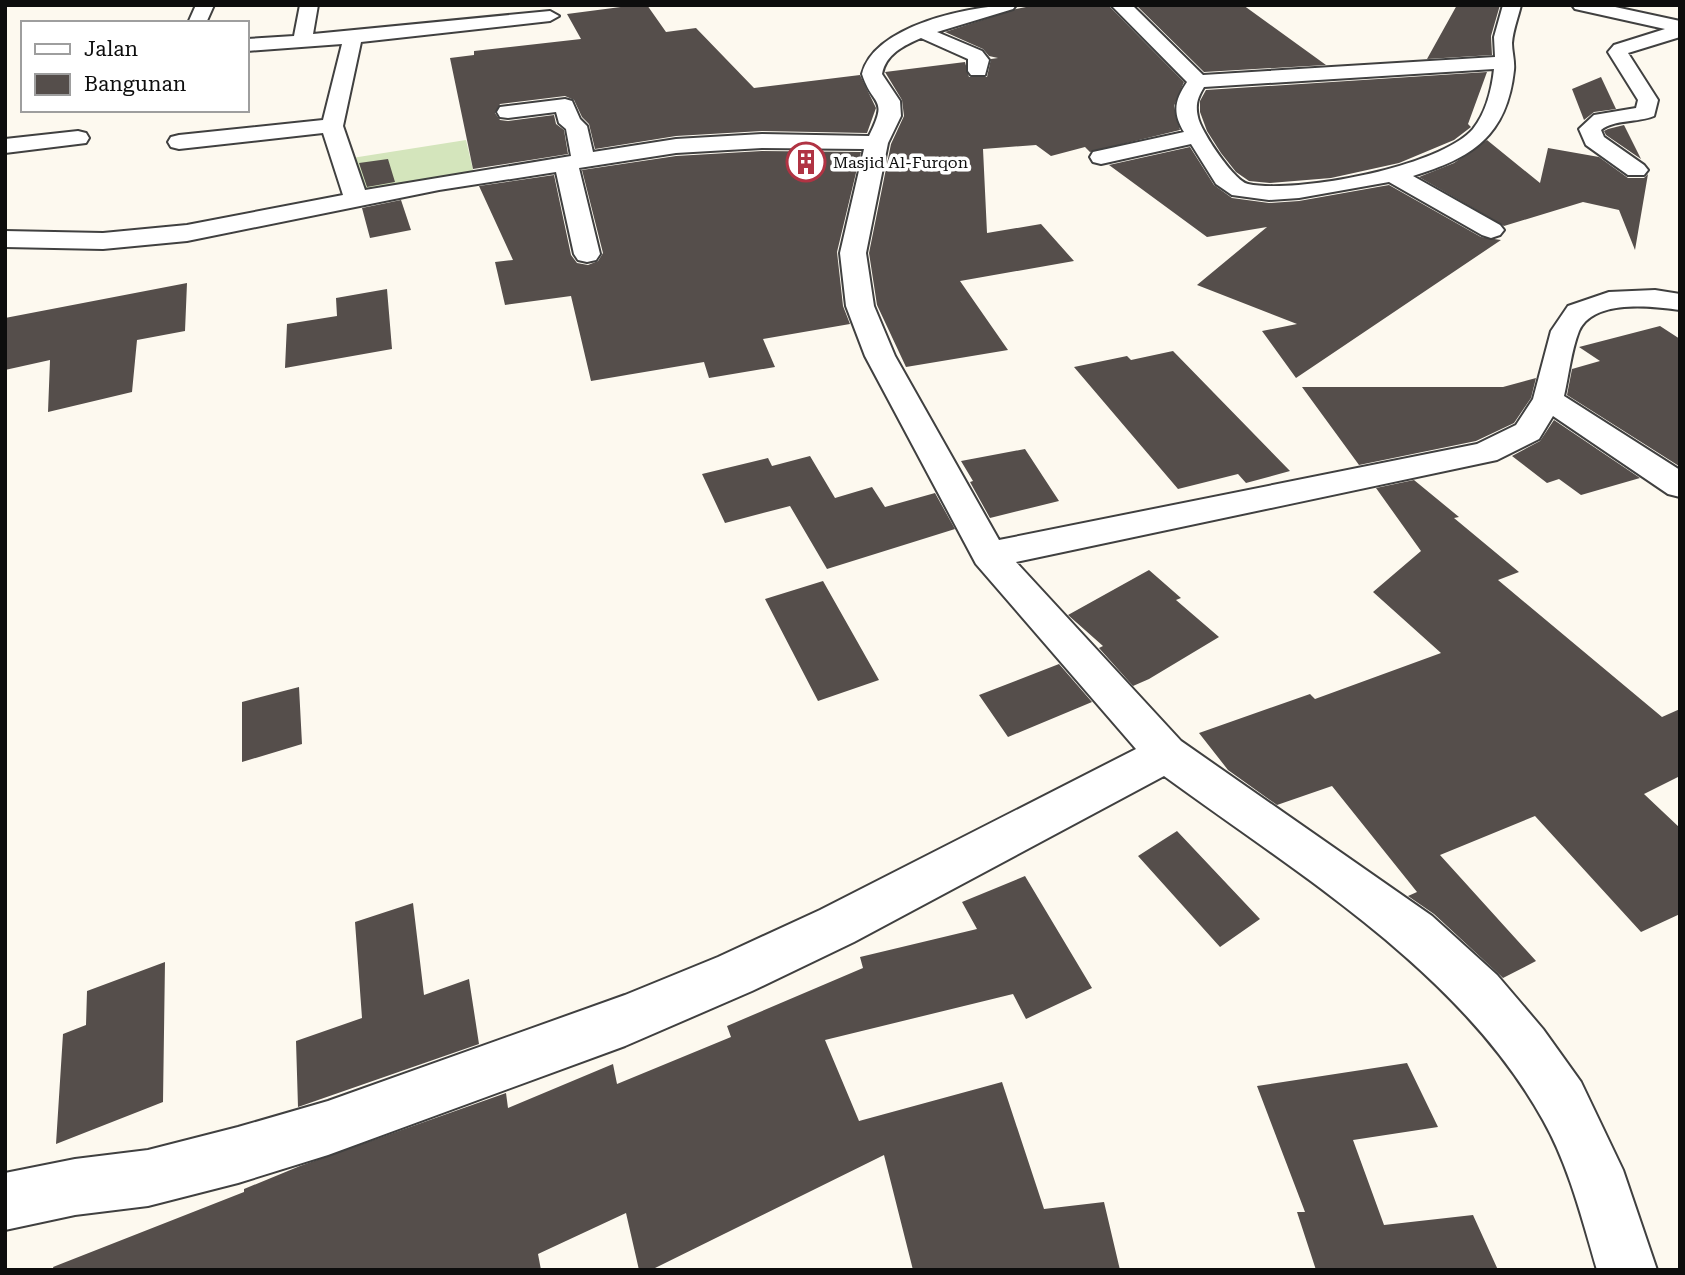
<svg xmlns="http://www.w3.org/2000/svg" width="1685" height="1275" viewBox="0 0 1685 1275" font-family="'Roboto Serif',serif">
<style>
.green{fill:#d4e5bc}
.building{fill:#554e4b}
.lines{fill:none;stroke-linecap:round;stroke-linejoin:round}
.street-casing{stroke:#404040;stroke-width:4}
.street{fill:#fff;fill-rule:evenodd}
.labels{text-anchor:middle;stroke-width:7;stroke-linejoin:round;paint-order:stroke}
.far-poi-label{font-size:16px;fill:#0d0d0d;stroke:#fff;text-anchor:start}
</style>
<rect width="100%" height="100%" fill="#fdf9ef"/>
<path class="green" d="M466,140L474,174L366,194L352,158Z"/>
<path class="building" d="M636,5H647L666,32L696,28L754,88L860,75L876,108L867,133L762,131L676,136L595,149L589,124L582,117L574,100L565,96L500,104L495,113L500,120L508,121L554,115L556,124L564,130L568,154L473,169L450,58L474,55V51L581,39L567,14Z
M1036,5H1108L1184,82L1174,106L1180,130L1090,152L1085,147L1051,156L1036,145L983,149L987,233L1041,224L1074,261L960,281L1008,350L906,367L877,305L869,253L891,144L904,116L902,100L885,72L965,62L969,77H987L991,59L998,58L989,56L983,49L945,32L1016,9Z
M1136,5H1243L1326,65L1204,72Z
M1457,5H1500L1491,36L1492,55L1427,59Z
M1487,72L1468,124L1471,127L1454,140L1399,163L1331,178L1270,183L1249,181L1236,172L1221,153L1207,131L1200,112V101L1206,90Z
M1601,77L1616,109L1594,112L1584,120L1572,89Z
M1624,125L1641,159L1606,135L1604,131L1608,129Z
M1487,140L1540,183L1548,148L1599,157L1628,178H1644L1648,174L1635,250L1619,210L1583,202L1504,226L1419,177L1454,163Z
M1190,147L1214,185L1232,198L1269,203L1299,201L1389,185L1481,237L1501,240L1296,378L1262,331L1297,324L1197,285L1267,227L1207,237L1109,165Z
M762,151L861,152L837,252L843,306L850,324L763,339L775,367L709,378L704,362L591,381L571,296L505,305L495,262L513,260L479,186L554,175L571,255L577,263L588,265L598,261L603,253L582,170L676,156Z
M388,159L395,182L367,187L359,163Z
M401,200L411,230L370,238L362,208Z
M187,283L185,331L137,340L132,392L48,412L50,360L5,370V318Z
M387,289L392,349L285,368L287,324L337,316L336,298Z
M1660,326L1680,339L1679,466L1567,395L1572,369L1600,361L1579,347Z
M1173,351L1290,471L1246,483L1238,474L1178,489L1074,367L1127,356L1131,360Z
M1536,378L1531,398L1514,423L1476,441L1359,465L1302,387H1503Z
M1554,420L1640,478L1581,495L1559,479L1547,483L1512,456L1540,441Z
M1025,449L1059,501L990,518L970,482L973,481L961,461Z
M810,456L835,498L872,487L885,507L935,493L955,529L827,569L790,506L725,523L702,474L768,458L772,466Z
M1414,480L1459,517L1454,518L1519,572L1498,580L1662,717L1680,709V776L1644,794L1680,828V914L1641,932L1535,816L1440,855L1536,961L1503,978L1434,914L1408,896L1417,892L1332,786L1277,805L1228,770L1199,733L1310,694L1315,699L1441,653L1373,592L1421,551L1376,488Z
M1149,570L1181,598L1176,600L1219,637L1149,679L1133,686L1099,648L1103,646L1068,615Z
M823,581L879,680L818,701L765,599Z
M1059,664L1092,702L1008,737L979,695Z
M299,687L302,744L242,762V702Z
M1177,831L1260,919L1220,947L1138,856Z
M1025,876L1092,988L1026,1019L1013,994L825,1040L859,1121L1002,1082L1044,1209L1104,1202L1120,1270H913L884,1155L651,1270H639L626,1213L538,1254L541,1270H54L53,1267L244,1192V1189L300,1166L506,1093L508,1108L613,1064L617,1084L731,1037L727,1026L863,968L860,957L977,929L962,902Z
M413,903L424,995L469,979L479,1044L298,1107L296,1041L362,1018L355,922Z
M165,962L163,1102L56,1144L63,1034L86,1025L87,991Z
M1407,1063L1438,1127L1353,1140L1384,1225L1473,1215L1498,1270H1316L1297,1212H1305L1257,1086Z"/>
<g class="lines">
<defs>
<path id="street" d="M196,5H214L206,23H188Z
M300,5H318L313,34L550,11L559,16L550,21L361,42L343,126L365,190L571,156L566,129L559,123L556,112L508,118L500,117L497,112L500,107L508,106L565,99L572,101L580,119L587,126L593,152L676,139L762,134L869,136C889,96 873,108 862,74C874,25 972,5 1016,5L1013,9L937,32L982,51L989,60L985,75H971L968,71V59L921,38C903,46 886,54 882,74L900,101L901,116L888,143L866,253L874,306L895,356L999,540L1477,444L1516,425L1533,399L1551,331L1568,306L1609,292L1655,290L1680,294V310C1652,306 1593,299 1579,331C1571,351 1569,375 1564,396L1680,470V497L1668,494L1553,416L1539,439L1497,460L1016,562L1181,741L1432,916L1497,975L1543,1029L1581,1082L1623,1170L1657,1270H1597C1582,1219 1569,1166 1543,1120C1460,971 1298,874 1164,776L854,942L752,991L625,1046L328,1155L238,1183L148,1206L75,1215L5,1230V1173L75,1159L148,1150L238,1127L328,1101L625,995L718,957L820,910L1136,749L976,564L865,356L846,306L840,253L864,149L762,148L676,153L579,168L600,254L596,260L587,262L578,260L574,254L556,172L439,190L187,241L103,249L5,247V231L103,233L187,225L343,195L323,133L179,149L171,147L168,142L171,137L179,135L323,120L342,44L247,51V39L294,36Z
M1111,5H1132L1203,75L1495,57L1494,37L1503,5H1521C1518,18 1513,30 1512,43C1512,52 1515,61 1514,70C1507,136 1472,158 1413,176L1500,225L1504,230L1500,235L1491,238L1482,235L1389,182L1299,198L1269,200L1232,195L1216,184L1191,144L1101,164L1093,162L1090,157L1093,152L1184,132C1172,112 1175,100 1187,82ZM1494,69C1492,88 1486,113 1473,129C1440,167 1296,194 1248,184C1234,181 1200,130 1198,117C1195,104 1198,97 1204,87Z
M1572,5H1606L1680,21V37L1628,53L1658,100L1654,116C1637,123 1615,119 1601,130L1604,137L1644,165L1648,170L1644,175H1628L1586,145L1579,129L1594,115L1636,108L1638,100L1608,52L1614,45L1665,29L1575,9Z
M78,131L86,133L89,138L86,143L5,153V139Z"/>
</defs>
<use href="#street" class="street-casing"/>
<use href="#street" class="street"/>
</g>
<defs>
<symbol id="building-ring" viewBox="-11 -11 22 22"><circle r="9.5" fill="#fff" stroke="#b03343" stroke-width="1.5"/><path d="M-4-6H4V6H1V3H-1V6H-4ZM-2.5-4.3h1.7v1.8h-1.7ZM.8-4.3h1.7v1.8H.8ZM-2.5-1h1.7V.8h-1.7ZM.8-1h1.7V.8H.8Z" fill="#b03343"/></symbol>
</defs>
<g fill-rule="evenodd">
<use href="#building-ring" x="784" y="140" width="44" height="44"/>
</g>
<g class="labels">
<g class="far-poi-label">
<text x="833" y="168">Masjid Al-Furqon</text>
</g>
</g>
<rect width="1685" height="1275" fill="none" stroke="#0d0d0d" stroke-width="14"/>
<rect x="21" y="21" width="228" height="91" fill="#ffffff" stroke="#9e9e9e" stroke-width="2"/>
<rect x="35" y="44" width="35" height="10" fill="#ffffff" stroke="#9e9e9e" stroke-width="2"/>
<text x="84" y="56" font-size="21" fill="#0d0d0d">Jalan</text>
<rect x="35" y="74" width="35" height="21" fill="#554e4b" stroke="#9e9e9e" stroke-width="2"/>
<text x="84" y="91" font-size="21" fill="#0d0d0d">Bangunan</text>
</svg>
